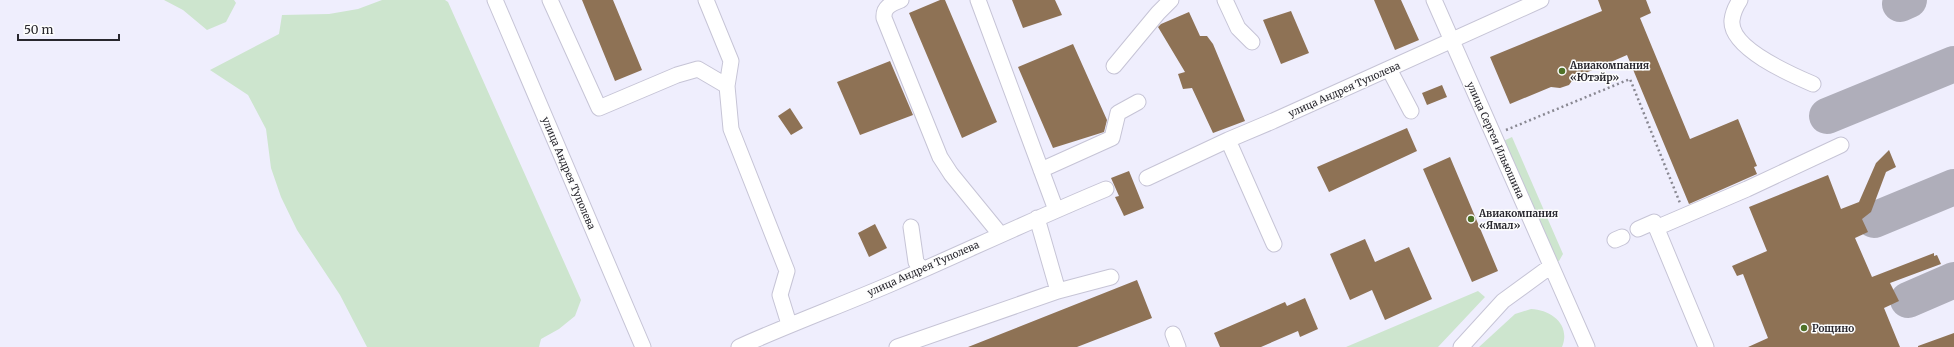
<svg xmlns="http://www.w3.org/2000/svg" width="1954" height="347" viewBox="0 0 1954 347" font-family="Merriweather,serif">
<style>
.green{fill:#cde5ce}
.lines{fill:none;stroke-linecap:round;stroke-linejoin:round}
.taxiway{stroke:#afaeba;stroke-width:36}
.building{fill:#8e7255}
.minor-casing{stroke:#c6c4d6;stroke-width:17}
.path{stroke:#898892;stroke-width:2.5;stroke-dasharray:2 3;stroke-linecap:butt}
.minor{stroke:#fff;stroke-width:15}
.poi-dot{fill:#4f7128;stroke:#fdfdfd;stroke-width:1.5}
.labels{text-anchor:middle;stroke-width:3;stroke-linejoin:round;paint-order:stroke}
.poi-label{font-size:10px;font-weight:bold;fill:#28272e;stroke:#fdfdfd;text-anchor:start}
.street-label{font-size:10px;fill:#28272e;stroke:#fdfdfd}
</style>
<rect width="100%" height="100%" fill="#efeefd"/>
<path class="green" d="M164,0H234L236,3L226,22L207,30L183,10Z
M382,0H445L448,2L581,300L575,316L559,329L541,339L539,347H367L340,295L297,230L281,197L271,168L266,129L248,95L210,70L279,34L282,15L329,14L358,9Z
M1512,137L1563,254L1559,261L1555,262L1499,143Z
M1478,291L1485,297L1438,347H1346Z
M1531,309C1552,310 1571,325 1562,347H1479L1515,314Z"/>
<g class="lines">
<path class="taxiway" d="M1900,4L1909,0
M1827,116L1954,64
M1874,220L1954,187
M1908,300L1954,280"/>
</g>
<path class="building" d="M582,0H613L642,70L615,81Z
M940,0H945L997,122L962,138L909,13Z
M1012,0H1055L1062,15L1023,28Z
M1374,0H1401L1419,40L1395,50Z
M1598,0H1646L1651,13L1640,18L1690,139L1738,119L1757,166L1754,167L1757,174L1689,204L1627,55L1574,78L1569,85L1560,88L1551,87L1510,104L1490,57L1602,11Z
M1291,11L1309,53L1281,64L1263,20Z
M1189,12L1200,36H1207L1213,44L1245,121L1213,133L1192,88L1183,89L1178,74L1185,72L1158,27L1161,24Z
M1073,44L1107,120L1104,132L1053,148L1018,67Z
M890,61L913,115L860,135L837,82Z
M1442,85L1447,97L1427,105L1422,93Z
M790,108L803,128L791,135L778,116Z
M1407,128L1417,151L1329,192L1317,167Z
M1889,150L1896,167L1886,172L1871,212L1862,219L1868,232L1855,238L1872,277L1934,253V256L1937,255L1941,264L1890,283L1899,301L1884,308L1900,347H1748L1768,338L1743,274L1737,276L1732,266L1767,251L1749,207L1828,175L1841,209L1859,202L1876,163Z
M1450,157L1498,271L1472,282L1423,169Z
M1129,171L1144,208L1124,216L1115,197L1119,196L1111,178Z
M875,224L887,248L869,257L858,233Z
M1365,239L1375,262L1409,247L1432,299L1385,320L1372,290L1350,300L1330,254Z
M1137,280L1152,318L1077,347H968Z
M1305,298L1318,329L1300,337L1298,331L1261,347H1220L1214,333L1285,302L1287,306Z
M1954,333V347H1918V346Z"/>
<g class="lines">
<defs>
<path id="minor" d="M495,0L643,347
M550,0L599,108L677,75L698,69L727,86L731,129L787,271L780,295L789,324
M706,0L731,61L727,86
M901,0C891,4 883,7 884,18L940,157L951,174L1000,234
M978,0L1056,210
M1225,0L1238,28L1252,42
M1434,0L1587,347
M1740,0C1736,6 1733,12 1732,20C1729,48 1792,75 1813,84
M1114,66L1158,13L1171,0
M1389,69L1411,111
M1228,140L1274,244
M1041,170L1112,138L1118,113L1138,102
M1147,178L1228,140L1273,121L1541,0
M1037,218L1058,291
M911,227L916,262L922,269
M1656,228L1747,189L1841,145
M1638,229L1654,222L1706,347
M1615,240L1622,237
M1173,334L1178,347
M739,347C790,324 842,305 893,283C964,252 1034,219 1106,189
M897,347L1058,291L1111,277
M1461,347L1503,301L1551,266"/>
</defs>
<use href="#minor" class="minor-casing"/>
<path class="path" d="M1506,130L1630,79L1680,203"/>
<use href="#minor" class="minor"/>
</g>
<g class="poi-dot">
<circle cx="1562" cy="71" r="4"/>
<circle cx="1471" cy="219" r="4"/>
<circle cx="1804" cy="328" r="4"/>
</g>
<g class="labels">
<g class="poi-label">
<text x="1570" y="69">Авиакомпания<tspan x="1570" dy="12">«Ютэйр»</tspan></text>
<text x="1479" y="217">Авиакомпания<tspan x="1479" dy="12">«Ямал»</tspan></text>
<text x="1812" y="332">Рощино</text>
</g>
<g class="street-label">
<text transform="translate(1344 89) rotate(-24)" y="4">улица Андрея Туполева</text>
<text transform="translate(1496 140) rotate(66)" y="4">улица Сергея Ильюшина</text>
<text transform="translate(569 173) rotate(67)" y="4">улица Андрея Туполева</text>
<text transform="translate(923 268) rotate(-24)" y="4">улица Андрея Туполева</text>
</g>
</g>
<path d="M18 34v6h101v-6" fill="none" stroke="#28272e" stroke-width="2"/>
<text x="24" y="34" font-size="12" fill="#28272e" stroke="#fdfdfd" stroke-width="3" paint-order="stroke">50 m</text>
</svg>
